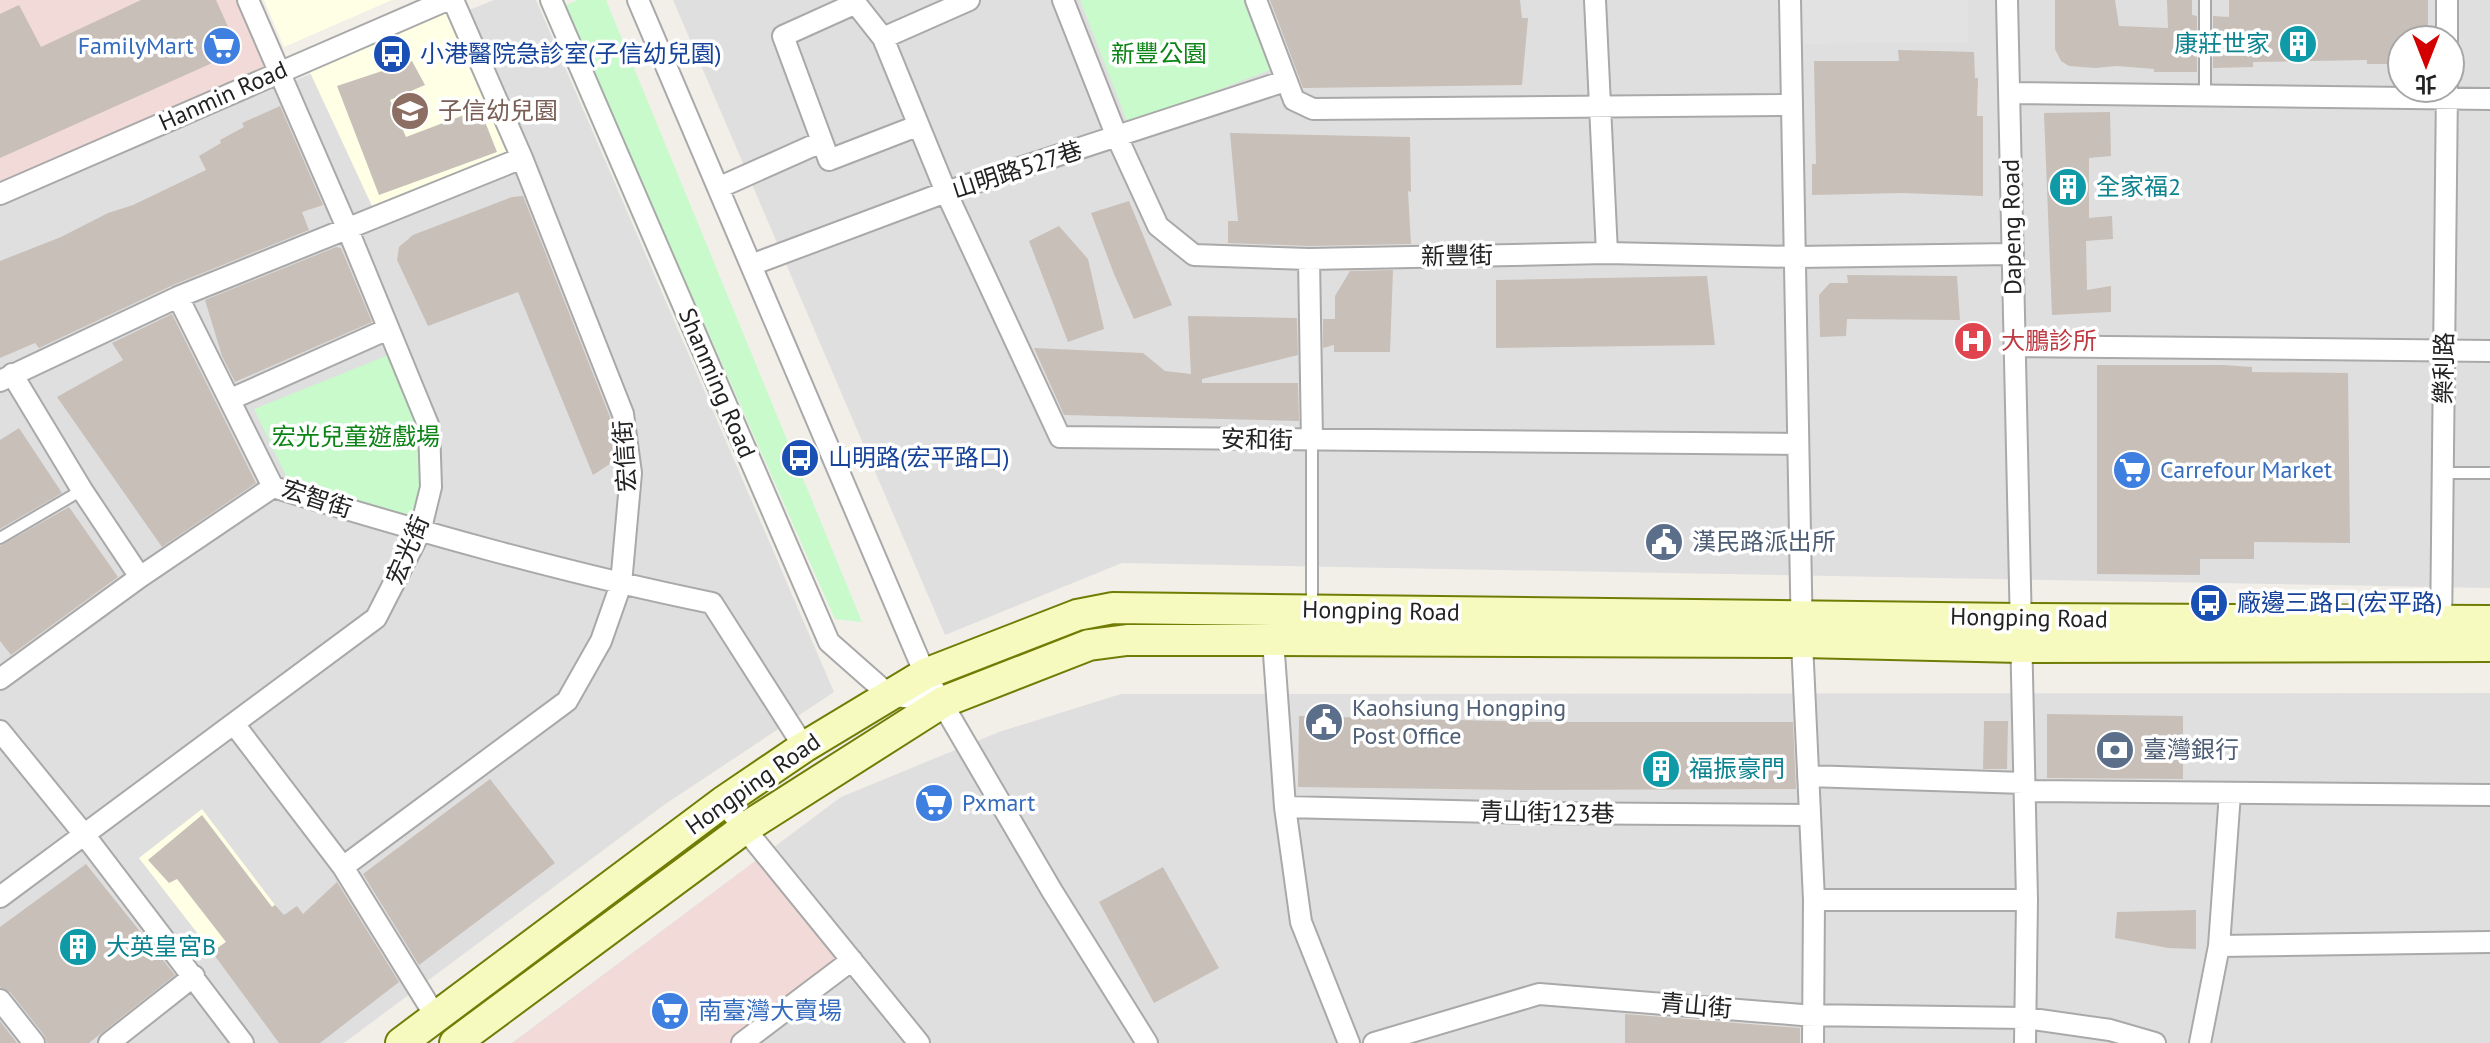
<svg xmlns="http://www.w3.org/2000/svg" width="2490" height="1043" viewBox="0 0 2490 1043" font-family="'PT Sans','Noto Sans TC',sans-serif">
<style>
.residential{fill:#e0dfdf;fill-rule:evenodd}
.commercial{fill:#f2dad9}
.education{fill:#ffffe5}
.park{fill:#c8facc}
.parking{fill:#e2e2e2}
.building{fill:#c7bfb8}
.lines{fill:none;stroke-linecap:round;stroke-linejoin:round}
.lane-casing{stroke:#a9a9a9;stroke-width:14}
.street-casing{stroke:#a9a9a9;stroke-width:24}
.secondary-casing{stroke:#707d05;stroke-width:34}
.lane{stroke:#fff;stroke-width:10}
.street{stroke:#fff;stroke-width:20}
.secondary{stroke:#f7fabf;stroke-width:30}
.labels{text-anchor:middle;stroke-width:7;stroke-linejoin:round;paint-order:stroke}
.culture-label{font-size:24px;fill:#0d838f;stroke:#fff;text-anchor:start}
.shop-label{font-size:24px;fill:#366cbe;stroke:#fff;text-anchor:start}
.transit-label{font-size:24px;fill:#164399;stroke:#fff;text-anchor:start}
.park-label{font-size:24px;fill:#0c8416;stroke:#fff}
.street-label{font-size:24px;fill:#222;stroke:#fff}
.education-label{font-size:24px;fill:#785e54;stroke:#fff;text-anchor:start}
.health-label{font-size:24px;fill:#be3a42;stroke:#fff;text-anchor:start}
.service-label{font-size:24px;fill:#4e5e75;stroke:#fff;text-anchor:start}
</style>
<rect width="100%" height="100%" fill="#f2efe9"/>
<path class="residential" d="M494,0H536L834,692L664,805L344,1043H0V199Z
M673,0H2490V588L1122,563L945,635ZM2402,40H2450V88H2402Z
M2490,693V1043H512L841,797L999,732L1121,694Z"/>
<path class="commercial" d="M0,0H247L278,72L0,194Z
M765,854L852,960L739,1043H513Z"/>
<path class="education" d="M264,0H392L284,47Z
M451,9L508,155L372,206L308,68Z
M202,809L275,905L212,952L139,858Z"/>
<path class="park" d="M578,0H606L862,622L835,619L564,6Z
M1080,0H1243L1270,70L1128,124Z
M391,354L421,429L423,486L416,522L291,486L254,409Z"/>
<path class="parking" d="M1796,0H1968V42L1797,44Z"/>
<path class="building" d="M141,0H216L239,51L0,158V14L19,5L41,47Z
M1270,0H1520L1522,18H1528L1522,85L1303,88Z
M2055,0H2115L2119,26L2168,28L2167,0H2192V15L2197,16V72H2154V69L2117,66L2095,68L2069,66L2061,61L2055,49Z
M2229,0H2428V40H2402V64H2367V60L2253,62V67L2213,68V16L2229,17Z
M1898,50L1974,52L1975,78H1978L1977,116H1983V196L1902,193L1812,195V164H1816L1814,61H1899Z
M412,61L425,85L390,100L406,137L480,109L497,152L379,195L337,86Z
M280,106L323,205L302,212L309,230L173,285L39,348L35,343L0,358V261L61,237L108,213L133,205L206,170L199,156L221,143L220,140L244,127L242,123Z
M2110,112L2111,156L2089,158V218L2112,216L2113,239L2086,241L2087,290L2111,286V312L2052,315L2044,113Z
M1230,133L1410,137L1411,192L1408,191L1411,244L1309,246L1228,243V221H1238Z
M523,196L610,417L616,460L593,475L518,292L428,326L397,260L399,247L413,235L512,197Z
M1129,201L1172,305L1134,319L1114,274L1091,213Z
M1059,226L1088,259L1104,329L1068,342L1029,241Z
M336,247L341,248L372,322L235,382L222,356L205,300Z
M1393,270L1390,352H1334V345L1323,348V319H1335V296L1350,271Z
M1847,275L1957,276L1960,320L1847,319L1846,336L1820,337L1819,295L1830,283H1848Z
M1707,276L1715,345L1496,348V280Z
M172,314L256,483L162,547L57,397L123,360L112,343Z
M1188,316L1297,318L1298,355L1202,379V383H1298L1299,421L1064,415L1034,348L1143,353L1165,371L1191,374Z
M2097,365H2223L2252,367V372L2348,373L2350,543L2254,542V559H2200V575L2097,574Z
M19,428L62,493L0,529V440Z
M69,507L118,577L11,655L0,641V546Z
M2047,714L2183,716V779L2047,778Z
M1299,716L1537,722H1793L1796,789L1526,790L1298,787Z
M1984,721H2008L2007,769H1983Z
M490,779L555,863L419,965L363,874Z
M202,815L272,907L275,905L284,915L297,906L303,914L337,882L399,982L320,1043H279L212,952L226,942L177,879L169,883L148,860Z
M86,864L175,975L89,1043H47L44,1035L10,992L0,987V927Z
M1163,867L1219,968L1154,1003L1099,902Z
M2196,910V949L2168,948L2115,938L2117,912Z
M1625,1014L1800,1028V1043H1625Z
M0,1021L17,1043H0Z"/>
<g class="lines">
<defs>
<path id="lane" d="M2205,0V96
M2442,473H2490
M0,538L82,490
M1312,607V441"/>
<path id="street" d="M551,0L829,642L889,695L943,702
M638,0L925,674L1052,891L1147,1043
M853,0L883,38
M969,0L883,38L946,192L1060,437L1798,444
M1063,0L1117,137L1158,226L1194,255L1309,259L1607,253L1796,257L2013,254
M1256,0L1294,100L1313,109L1792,105L1790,0
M1595,0L1607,253
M2007,0L2027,900L2025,1043
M854,4L783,36L829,160L917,126
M2447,40V0
M2009,93L2490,99
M1792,105L1802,642L1814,900L1813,1043
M522,158L178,297L273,487C418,531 564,573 712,603L804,747
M718,188L821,142
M0,194L447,0
M1309,259L1312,441
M751,265L946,192L1285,81
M2015,346L2490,351
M0,381L178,297
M231,399L388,329
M140,577L273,487
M2441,632L2447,88
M1280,634L1273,640L1285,807L1301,922L1349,1043
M0,679L140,577L82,490L12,374
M234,724L343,867L436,1017
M0,731L83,833L243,1043
M1808,776L2024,783
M2025,791L2490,795
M723,802L919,1043
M1285,807L1533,813L1810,815
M343,867L567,701L601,641L621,584L631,473L623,414L522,158L453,0
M0,897L376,618L420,532L431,487L429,427L348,230L248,0
M1814,900H2027
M2219,946L2490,942
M0,1000L34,1043
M109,1043L194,976
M742,1043L852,960
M1374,1043L1539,994L1802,1015L2026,1018L2110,1030L2155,1043
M2200,1043L2219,946L2230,793"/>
<path id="secondary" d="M401,1043L723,802L804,747L925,674L1077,615L1113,608L2020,619L2490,621
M455,1043L745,828L943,702L1089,645L1127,640H1273L1802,642L2021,647L2490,646"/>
</defs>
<use href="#lane" class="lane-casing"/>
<use href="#street" class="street-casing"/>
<use href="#secondary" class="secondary-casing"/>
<use href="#lane" class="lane"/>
<use href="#street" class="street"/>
<use href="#secondary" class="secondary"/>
</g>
<defs>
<symbol id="building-disc" viewBox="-11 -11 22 22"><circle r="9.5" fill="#0f9aa8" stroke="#fff"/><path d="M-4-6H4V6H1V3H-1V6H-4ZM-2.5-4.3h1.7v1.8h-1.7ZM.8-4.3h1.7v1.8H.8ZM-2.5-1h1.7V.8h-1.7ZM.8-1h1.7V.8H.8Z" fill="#fff"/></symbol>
<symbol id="supermarket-disc" viewBox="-11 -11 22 22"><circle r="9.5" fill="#3f7fe0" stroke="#fff"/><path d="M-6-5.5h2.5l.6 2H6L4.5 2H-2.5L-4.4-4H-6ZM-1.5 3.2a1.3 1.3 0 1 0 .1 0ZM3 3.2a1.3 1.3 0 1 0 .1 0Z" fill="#fff"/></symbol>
<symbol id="bus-disc" viewBox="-11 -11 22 22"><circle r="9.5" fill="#1a4fb4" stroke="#fff"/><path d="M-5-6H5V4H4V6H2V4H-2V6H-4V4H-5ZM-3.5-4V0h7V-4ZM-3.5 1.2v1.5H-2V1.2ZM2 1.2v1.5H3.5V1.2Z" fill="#fff"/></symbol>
<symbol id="school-disc" viewBox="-11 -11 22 22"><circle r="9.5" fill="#8d6e63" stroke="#fff"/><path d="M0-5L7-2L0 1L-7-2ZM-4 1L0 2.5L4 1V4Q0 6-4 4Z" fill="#fff"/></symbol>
<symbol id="hospital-disc" viewBox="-11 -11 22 22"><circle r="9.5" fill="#e0444e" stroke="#fff"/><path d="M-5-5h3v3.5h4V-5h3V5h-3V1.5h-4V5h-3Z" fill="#fff"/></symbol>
<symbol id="civic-disc" viewBox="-11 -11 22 22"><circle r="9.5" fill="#5c6f8a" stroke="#fff"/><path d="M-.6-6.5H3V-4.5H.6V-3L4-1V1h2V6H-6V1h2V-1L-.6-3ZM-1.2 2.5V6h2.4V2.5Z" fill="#fff"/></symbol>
<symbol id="bank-disc" viewBox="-11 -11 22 22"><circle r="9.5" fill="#5c6f8a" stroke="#fff"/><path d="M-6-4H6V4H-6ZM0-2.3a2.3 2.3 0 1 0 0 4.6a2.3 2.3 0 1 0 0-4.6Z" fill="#fff"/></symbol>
</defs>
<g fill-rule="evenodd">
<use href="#building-disc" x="2276" y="22" width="44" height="44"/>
<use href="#supermarket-disc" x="200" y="24" width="44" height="44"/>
<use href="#bus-disc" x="370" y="32" width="44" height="44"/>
<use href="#school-disc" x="388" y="89" width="44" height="44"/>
<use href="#building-disc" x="2046" y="165" width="44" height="44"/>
<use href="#hospital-disc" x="1951" y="319" width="44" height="44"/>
<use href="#bus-disc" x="778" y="436" width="44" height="44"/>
<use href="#supermarket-disc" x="2110" y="448" width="44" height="44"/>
<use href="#civic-disc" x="1642" y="520" width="44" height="44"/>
<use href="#bus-disc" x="2187" y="581" width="44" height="44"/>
<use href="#civic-disc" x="1302" y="700" width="44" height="44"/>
<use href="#bank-disc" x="2093" y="728" width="44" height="44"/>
<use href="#building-disc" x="1639" y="747" width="44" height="44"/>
<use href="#supermarket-disc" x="912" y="781" width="44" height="44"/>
<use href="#building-disc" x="56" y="925" width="44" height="44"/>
<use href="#supermarket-disc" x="648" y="989" width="44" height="44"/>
</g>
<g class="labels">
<g class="culture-label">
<text x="2270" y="52" text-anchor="end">康莊世家</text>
<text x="2096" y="195">全家福2</text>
<text x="1689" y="777">福振豪門</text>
<text x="106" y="955">大英皇宮B</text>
</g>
<g class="shop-label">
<text x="194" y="54" text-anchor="end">FamilyMart</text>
<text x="2160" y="478">Carrefour Market</text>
<text x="962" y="811">Pxmart</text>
<text x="698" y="1019">南臺灣大賣場</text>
</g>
<g class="transit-label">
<text x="420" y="62">小港醫院急診室(子信幼兒園)</text>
<text x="828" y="466">山明路(宏平路口)</text>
<text x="2237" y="611">廠邊三路口(宏平路)</text>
</g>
<g class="park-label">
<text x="1159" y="62">新豐公園</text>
<text x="356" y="445">宏光兒童遊戲場</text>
</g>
<g class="street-label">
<text transform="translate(223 96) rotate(-24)" y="8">Hanmin Road</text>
<text transform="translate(1017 170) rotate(-18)" y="8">山明路527巷</text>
<text transform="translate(2012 227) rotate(-91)" y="8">Dapeng Road</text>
<text transform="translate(1457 256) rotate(-1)" y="8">新豐街</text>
<text transform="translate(2444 368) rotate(-89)" y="8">樂利路</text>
<text transform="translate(717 383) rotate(67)" y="8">Shanming Road</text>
<text transform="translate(1257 440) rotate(1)" y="8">安和街</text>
<text transform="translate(625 456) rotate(-94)" y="8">宏信街</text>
<text transform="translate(317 499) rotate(18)" y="8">宏智街</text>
<text transform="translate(408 550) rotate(-67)" y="8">宏光街</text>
<text transform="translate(1381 611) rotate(1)" y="8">Hongping Road</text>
<text transform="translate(2029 618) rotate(1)" y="8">Hongping Road</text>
<text transform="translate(753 784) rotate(-35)" y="8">Hongping Road</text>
<text transform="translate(1547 813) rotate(1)" y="8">青山街123巷</text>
<text transform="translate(1696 1006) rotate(5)" y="8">青山街</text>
</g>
<g class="education-label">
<text x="438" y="119">子信幼兒園</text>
</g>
<g class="health-label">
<text x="2001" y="349">大鵬診所</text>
</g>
<g class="service-label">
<text x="1692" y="550">漢民路派出所</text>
<text x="1352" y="716">Kaohsiung Hongping<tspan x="1352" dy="28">Post Office</tspan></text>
<text x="2143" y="758">臺灣銀行</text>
</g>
</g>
<g transform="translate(2426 64) rotate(180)"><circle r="38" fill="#ffffff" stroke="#a7a7a7" stroke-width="2"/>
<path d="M0-6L14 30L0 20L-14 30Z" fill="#d40000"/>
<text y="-12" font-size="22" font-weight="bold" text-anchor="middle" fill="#222222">北</text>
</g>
</svg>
